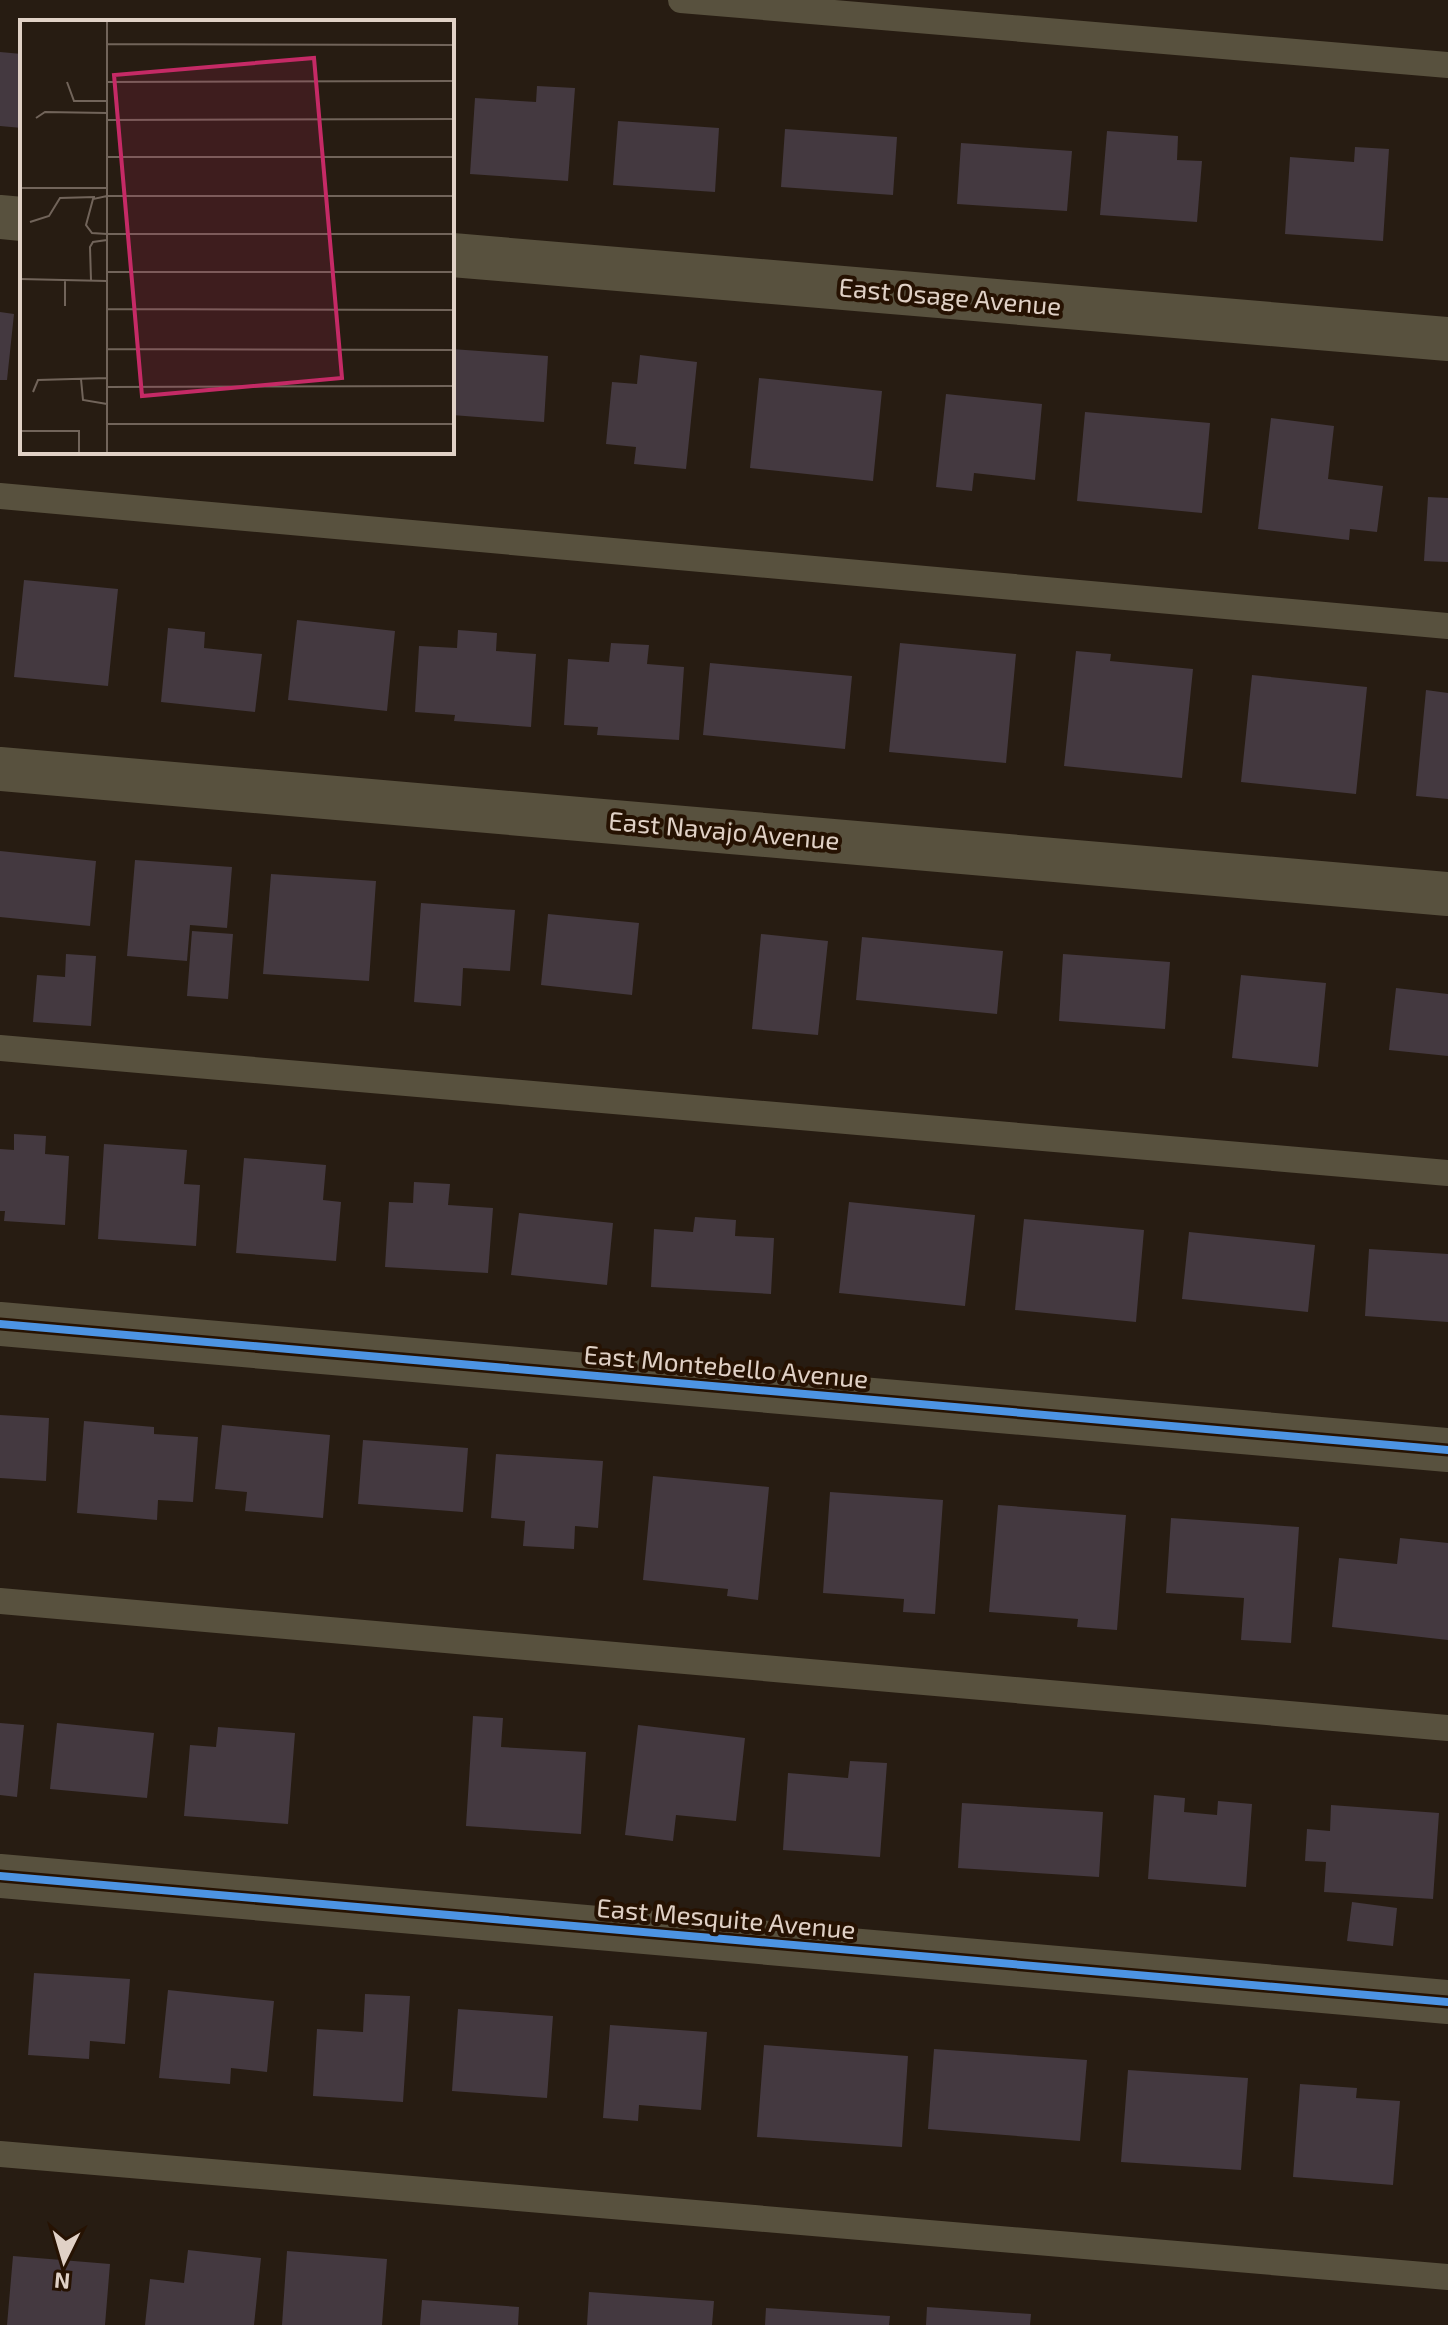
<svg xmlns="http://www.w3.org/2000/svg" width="1448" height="2325" viewBox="0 0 1448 2325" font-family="'Exo 2',sans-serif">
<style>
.building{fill:#443940}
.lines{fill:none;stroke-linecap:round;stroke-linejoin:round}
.service{stroke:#58513e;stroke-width:26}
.minor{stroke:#58513e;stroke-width:44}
.cycleway-casing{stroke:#261202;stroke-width:13}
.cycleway{stroke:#4d94e3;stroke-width:8}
.labels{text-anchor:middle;stroke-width:8;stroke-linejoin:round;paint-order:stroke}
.street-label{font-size:26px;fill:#e0d1c6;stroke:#261202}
.inset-road{fill:none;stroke:#71645a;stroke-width:2}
.view{fill:#c52a66;fill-opacity:0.15;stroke:#c52a66;stroke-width:4}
.inset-edge{fill:none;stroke:#e0d1c6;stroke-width:4}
</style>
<rect width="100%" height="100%" fill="#271c12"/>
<path class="building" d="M0,52L22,54V128L0,126Z
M537,86L575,88L568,181L470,174L475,98L536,102Z
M618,121L719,128L715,192L613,185Z
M785,129L897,137L893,195L781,187Z
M1107,131L1178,136L1177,160L1202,161L1197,222L1100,215Z
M961,143L1072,151L1067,211L957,204Z
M1355,147L1389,149L1383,241L1285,234L1290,157L1354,162Z
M0,312L14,314L7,380H0Z
M452,349L548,356L544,422L452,415Z
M640,355L697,362L686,469L634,464L636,447L606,444L612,382L637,384Z
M759,378L882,391L873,481L750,468Z
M946,394L1042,404L1035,480L974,473L972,491L936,487Z
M1085,412L1210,423L1202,513L1077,501Z
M1271,418L1334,426L1328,479L1383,486L1377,532L1350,529L1349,540L1258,529Z
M1428,497L1448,498V562L1424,561Z
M24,580L118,589L108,686L14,677Z
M297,620L395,631L387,711L288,700Z
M168,628L205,632L204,648L262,654L255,712L161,702Z
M458,630L497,633L496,651L536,654L531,727L454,721L455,715L415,712L419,646L457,648Z
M611,643L649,645L647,664L684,667L679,740L597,735L598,727L564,725L568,659L609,662Z
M900,643L1016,654L1006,763L889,752Z
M1076,651L1111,654L1110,661L1193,669L1182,778L1064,766Z
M710,663L852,676L845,749L703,735Z
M1252,675L1367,687L1356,794L1241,782Z
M1426,690L1448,693V799L1416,796Z
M0,851L96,861L90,926L0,917Z
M135,860L232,867L227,928L190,925L187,961L127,956Z
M271,874L376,881L369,981L263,974Z
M421,903L515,910L510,971L463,968L461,1006L414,1002Z
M548,914L639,923L632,995L541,985Z
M192,931L233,934L228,999L187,996Z
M761,934L828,941L818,1035L752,1029Z
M862,937L1003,951L997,1014L856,1000Z
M66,954L96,956L91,1026L33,1022L37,975L65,977Z
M1063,954L1170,962L1165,1029L1059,1021Z
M1241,975L1326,983L1318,1067L1232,1058Z
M1396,988L1448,994V1056L1389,1050Z
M14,1134L46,1136L45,1154L69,1156L65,1225L4,1221L5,1211H0V1149L14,1150Z
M104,1144L187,1150L184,1184L200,1185L196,1246L98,1239Z
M244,1158L326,1165L323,1200L341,1202L336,1261L236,1253Z
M414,1182L450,1184L448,1205L493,1208L488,1273L385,1267L389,1202L413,1203Z
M849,1202L975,1215L965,1306L839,1293Z
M519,1213L613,1223L607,1285L511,1275Z
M695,1217L736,1220L735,1236L774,1238L771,1294L651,1287L654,1229L693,1232Z
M1024,1219L1144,1230L1136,1322L1015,1310Z
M1189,1232L1315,1245L1308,1312L1182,1299Z
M1369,1249L1448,1254V1322L1365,1316Z
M0,1415L49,1418L46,1481L0,1478Z
M84,1421L154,1427V1434L198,1437L193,1502L158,1500L157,1520L77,1513Z
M222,1425L330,1435L323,1518L245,1511L247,1492L215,1489Z
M363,1440L468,1448L463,1512L358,1504Z
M496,1454L603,1461L598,1528L575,1526L574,1549L523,1546L525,1521L491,1518Z
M653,1476L769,1487L758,1600L727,1596L728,1589L643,1580Z
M830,1492L943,1500L935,1614L903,1612L904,1599L823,1593Z
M998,1505L1126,1515L1117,1630L1077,1627L1078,1619L989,1612Z
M1171,1518L1299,1527L1291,1643L1241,1640L1244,1598L1166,1593Z
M1400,1538L1448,1543V1640L1332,1627L1339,1558L1397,1564Z
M473,1716L503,1718L501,1747L586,1752L581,1834L466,1826Z
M0,1723L24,1725L17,1797L0,1795Z
M57,1723L154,1733L147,1798L50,1789Z
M638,1725L745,1738L736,1821L676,1815L673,1841L625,1835Z
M218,1727L295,1733L288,1824L184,1816L190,1745L216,1747Z
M850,1761L887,1763L880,1857L783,1850L788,1773L848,1778Z
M1154,1795L1185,1798L1184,1812L1217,1815L1218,1801L1252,1804L1246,1887L1148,1879Z
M962,1803L1103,1812L1099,1877L958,1868Z
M1331,1805L1439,1813L1433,1899L1324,1892L1326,1862L1305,1861L1307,1829L1330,1831Z
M1352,1902L1397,1908L1393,1946L1347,1941Z
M34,1973L130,1979L125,2044L90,2041L89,2059L28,2055Z
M168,1990L274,2001L267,2072L231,2068L230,2084L159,2078Z
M365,1994L410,1996L403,2102L313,2096L317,2029L363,2032Z
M458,2009L553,2016L547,2098L452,2091Z
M610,2025L707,2032L701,2110L639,2105L638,2121L603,2118Z
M764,2045L908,2056L902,2147L757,2137Z
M934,2049L1087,2060L1080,2141L928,2129Z
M1128,2070L1248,2078L1241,2170L1121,2162Z
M1300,2084L1357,2088L1356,2098L1400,2101L1393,2185L1293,2177Z
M188,2250L261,2258L254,2325H145L150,2279L184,2283Z
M287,2251L387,2259L382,2325H282Z
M13,2256L110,2264L105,2325H7Z
M589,2292L714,2301L712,2325H587Z
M422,2300L519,2307L518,2325H420Z
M927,2307L1031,2314L1030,2325H926Z
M766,2308L890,2316L889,2325H765Z"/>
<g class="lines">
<path class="service" d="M681,0L1448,65
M0,496L1448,626
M0,1048L1448,1173
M0,1601L1448,1728
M0,2154L1448,2277"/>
<path class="minor" d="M0,217L22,219
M452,255L1448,339
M0,769L1448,894
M0,1324L1448,1450
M0,1876L1448,2002"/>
<defs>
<path id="cycleway" d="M0,1324L1448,1450
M0,1876L1448,2002"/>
</defs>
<use href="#cycleway" class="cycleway-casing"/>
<use href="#cycleway" class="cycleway"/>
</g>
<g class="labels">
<g class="street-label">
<text transform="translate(950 297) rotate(5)" y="9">East Osage Avenue</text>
<text transform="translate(724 831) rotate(5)" y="9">East Navajo Avenue</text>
<text transform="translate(726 1367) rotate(5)" y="9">East Montebello Avenue</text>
<text transform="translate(726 1919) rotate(5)" y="9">East Mesquite Avenue</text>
</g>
</g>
<g transform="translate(20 20)">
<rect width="434" height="434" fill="#271c12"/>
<path class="inset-road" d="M87,1V433M87,24L434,25M47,62L54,81H87M87,62L434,61M16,98L25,92L87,93M87,100L434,99M87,137H434M0,168H87M434,176H87L73,179L66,205L72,213L87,214H434M10,202L29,196L40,178L75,177M87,252H434M0,259L87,261M45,260V286M71,260L70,227L73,222L87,220M87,289L434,290M87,329L434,330M61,359L63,380L87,384M87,367L434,366M13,372L18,360L87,358M87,404H434M0,411H59V433"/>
<path class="view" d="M294,38L322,358L122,376L94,55Z"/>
<rect width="434" height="434" class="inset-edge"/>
</g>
<g transform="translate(64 2261) rotate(185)" stroke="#261202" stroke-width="6" paint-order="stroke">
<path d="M0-6L14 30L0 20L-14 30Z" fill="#e0d1c6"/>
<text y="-12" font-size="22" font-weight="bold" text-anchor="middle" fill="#e0d1c6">N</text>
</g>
</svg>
